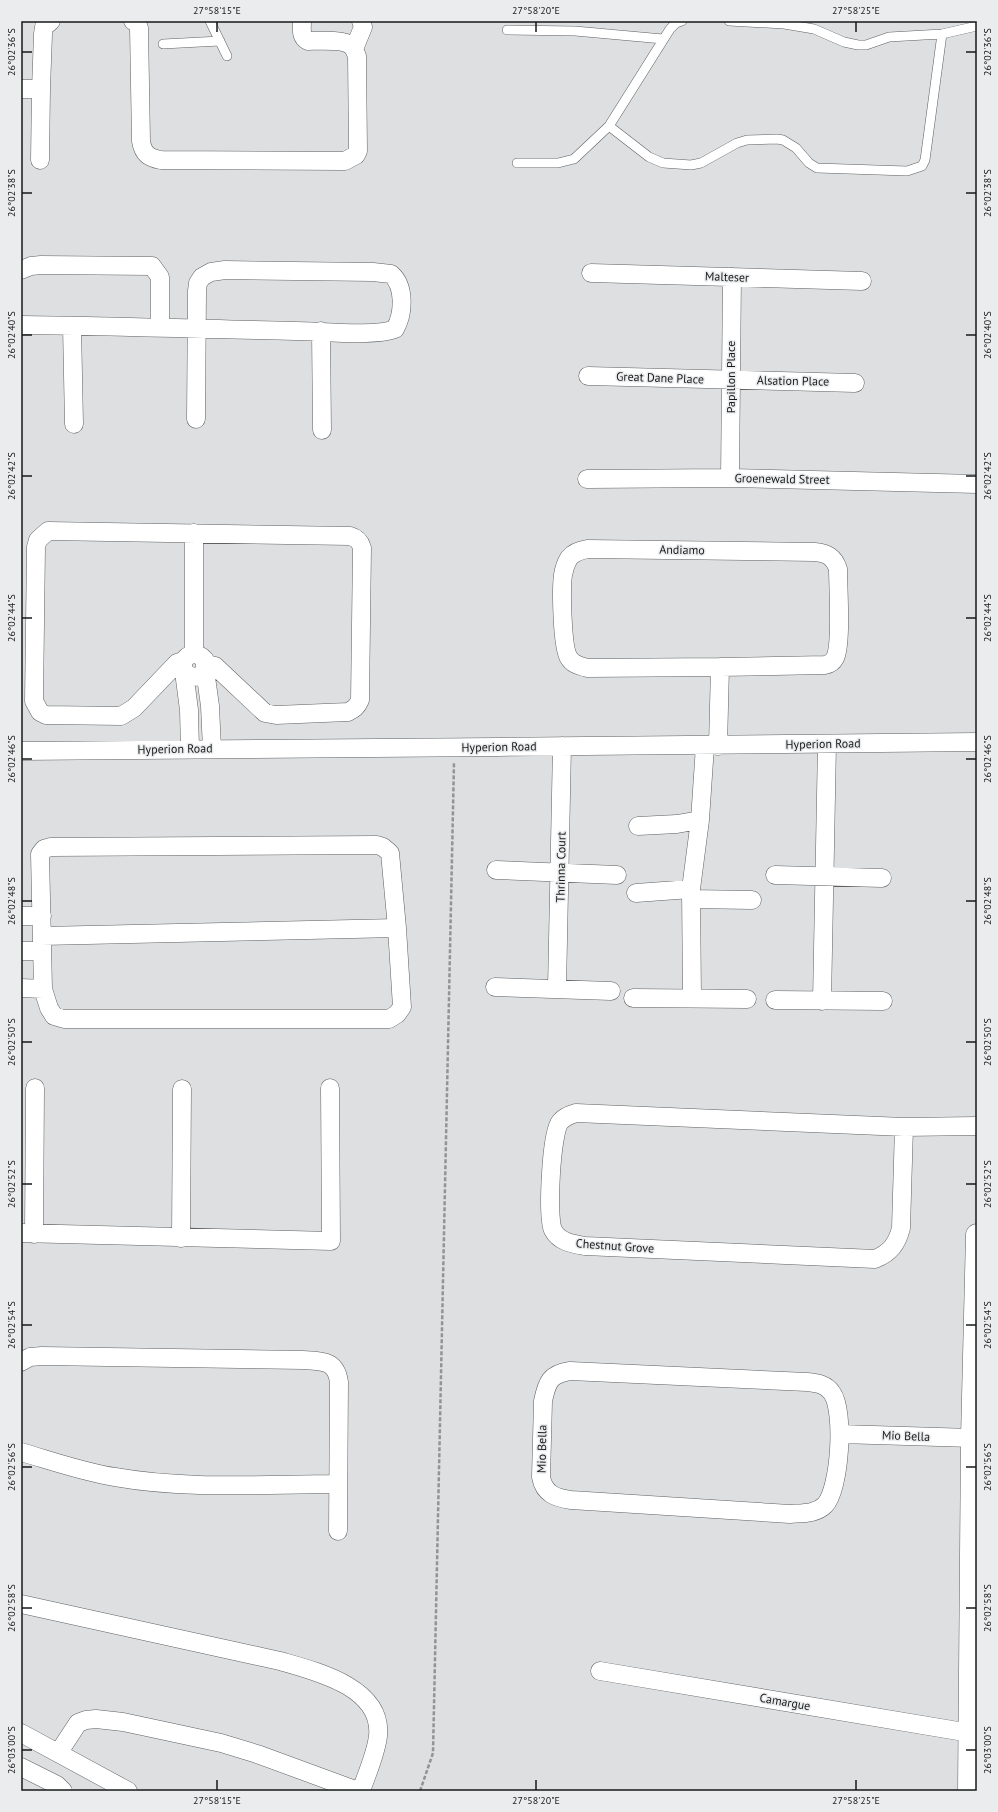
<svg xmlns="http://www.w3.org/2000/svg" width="998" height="1812" viewBox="0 0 998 1812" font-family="'PT Sans',sans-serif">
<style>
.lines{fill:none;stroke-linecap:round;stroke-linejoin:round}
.service-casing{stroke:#5e6062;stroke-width:10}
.minor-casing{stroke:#5e6062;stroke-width:19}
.tertiary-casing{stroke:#5e6062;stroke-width:23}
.path{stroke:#929394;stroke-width:2.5;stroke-dasharray:4 2;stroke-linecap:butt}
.service{stroke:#fff;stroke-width:9}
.minor{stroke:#fff;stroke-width:18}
.tertiary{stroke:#fff;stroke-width:22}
.ticks{fill:none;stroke:#171818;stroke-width:1.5}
.labels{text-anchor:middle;stroke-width:3;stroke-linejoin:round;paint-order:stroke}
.street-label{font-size:12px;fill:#171818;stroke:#eaecee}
.neatline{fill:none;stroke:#171818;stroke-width:1.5}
.ticks-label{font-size:10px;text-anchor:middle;fill:#171818}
</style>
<rect width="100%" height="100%" fill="#dddfe1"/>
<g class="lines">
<defs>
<path id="service" d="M210,21L227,56
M682,21L676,23L670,29L609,126L649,157L663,163L691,165L701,163L737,143L747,140L777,139L783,140L796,148L809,163L817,168L907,171L922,166L925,160L942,34L977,26
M729,21L784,24L814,29L844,42L858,45H866L889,37L942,34
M507,30L575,31L663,39
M163,44L220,41
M517,163H558L574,159L609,126"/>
<path id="minor" d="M133,21L137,23L139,28L141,141C143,154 149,158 161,160L345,161L356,155L358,151L357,56C355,52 354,47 350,45C343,39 317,41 308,41C300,37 302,29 302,21
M354,49L363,27L361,21
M21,89H41L43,34L44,27L51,21
M40,160L41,89
M21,270L31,266L41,265L152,266L160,277V328
M591,273L862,281
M21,325C112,326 204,329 295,331C320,331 375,337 395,329C404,313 405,286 391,274L373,272L225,270L211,272L202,277L198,283L197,291L196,419
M72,326L74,424
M321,331L322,430
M588,376L855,383
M730,478L732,277
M587,479L730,478L977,484
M194,533V654
M184,661L177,663L134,708L121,716L46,715L40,712L34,701L36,547L38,540L48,531L350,536C357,538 360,541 362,548L360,700C357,707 354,709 348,712L276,715L265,713L215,666L206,664
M205,670L210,706L212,749
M185,673L192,677L200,676L205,670V660C197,651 186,653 183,664L189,710L190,750
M718,746L720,667L825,665C830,664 833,662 835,658C842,644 838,587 838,569C834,557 827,553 815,552L588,549C581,550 574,552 569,558C566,563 564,569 563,575C561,589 562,648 569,658C573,665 581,666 587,668L720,667
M21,751C340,748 658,746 977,742
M638,826L677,824L700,820
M377,845L383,847L390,853L397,928L402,1007L397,1014L389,1019H64L54,1016L49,1008L43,989L40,854L44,849L51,847Z
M496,870L617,875
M775,875L882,878
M636,893L691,889
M691,899L752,900
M21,916H42
M42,936L397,928
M21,951H42
M495,987L611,991
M21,988L43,989
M557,989L562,746
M633,998L747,999
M692,998L691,889L700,820L705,746
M775,1000L883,1001
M822,1001L827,744
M904,1127L901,1228C897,1244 890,1253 875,1259L585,1246C573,1244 559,1242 553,1230C547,1217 551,1133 560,1122C564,1117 569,1115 576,1113L904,1127L977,1126
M21,1233L331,1241L330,1088
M34,1234L35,1088
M181,1238L182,1089
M21,1362L30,1357L42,1356L303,1360C322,1361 336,1360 339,1382L338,1531
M570,1371L807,1382C817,1383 826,1384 832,1393C845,1411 840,1489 825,1505C816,1514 802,1513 790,1514L571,1500C556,1498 544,1494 541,1477L543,1401C547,1382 550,1374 570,1371Z
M840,1434L972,1438
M21,1452C52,1461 83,1472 115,1477C188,1490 264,1484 337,1484
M21,1604L280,1661C315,1671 383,1687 378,1736C376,1754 367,1773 361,1791
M600,1671L970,1733
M21,1733L128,1791
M59,1752L78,1723L86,1720L96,1719L123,1722L221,1743L257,1754L358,1791
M21,1767L57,1785L63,1791"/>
<path id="tertiary" d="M969,1791L972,1438L977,1235"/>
</defs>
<use href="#service" class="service-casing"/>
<use href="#minor" class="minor-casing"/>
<use href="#tertiary" class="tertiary-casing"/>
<path class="path" d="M420,1791L433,1753L454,762"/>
<use href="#service" class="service"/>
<use href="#minor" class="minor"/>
<use href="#tertiary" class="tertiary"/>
</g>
<path class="ticks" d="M217,22V32M536,22V32M856,22V32M22,52H32M966,52H976M22,193H32M966,193H976M22,335H32M966,335H976M22,476H32M966,476H976M22,618H32M966,618H976M22,759H32M966,759H976M22,901H32M966,901H976M22,1042H32M966,1042H976M22,1184H32M966,1184H976M22,1325H32M966,1325H976M22,1467H32M966,1467H976M22,1608H32M966,1608H976M22,1750H32M966,1750H976M217,1780V1790M536,1780V1790M856,1780V1790"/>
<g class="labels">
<g class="street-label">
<text transform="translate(727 277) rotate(2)" y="4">Malteser</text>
<text transform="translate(731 377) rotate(-90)" y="4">Papillon Place</text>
<text transform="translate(660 378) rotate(2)" y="4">Great Dane Place</text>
<text transform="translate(793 381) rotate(1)" y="4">Alsation Place</text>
<text transform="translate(782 479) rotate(1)" y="4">Groenewald Street</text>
<text transform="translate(682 550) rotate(1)" y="4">Andiamo</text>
<text transform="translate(823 744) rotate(-1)" y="4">Hyperion Road</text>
<text transform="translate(499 747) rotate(-1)" y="4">Hyperion Road</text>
<text transform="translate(175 749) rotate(-1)" y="4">Hyperion Road</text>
<text transform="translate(561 867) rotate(-89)" y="4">Thrinna Court</text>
<text transform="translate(615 1246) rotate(4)" y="4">Chestnut Grove</text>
<text transform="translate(906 1436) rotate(2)" y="4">Mio Bella</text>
<text transform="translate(542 1449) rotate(-89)" y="4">Mio Bella</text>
<text transform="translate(785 1702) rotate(10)" y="4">Camargue</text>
</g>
</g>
<rect width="998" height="1812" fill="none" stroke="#eaecee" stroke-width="44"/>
<rect x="22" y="22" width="954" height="1768" class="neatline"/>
<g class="ticks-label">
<text x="217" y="14">27°58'15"E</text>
<text x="536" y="14">27°58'20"E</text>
<text x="856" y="14">27°58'25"E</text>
<text transform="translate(11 52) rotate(-90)" y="4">26°02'36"S</text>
<text transform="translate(987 52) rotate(-90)" y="4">26°02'36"S</text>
<text transform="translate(11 193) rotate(-90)" y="4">26°02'38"S</text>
<text transform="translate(987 193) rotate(-90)" y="4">26°02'38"S</text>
<text transform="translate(11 335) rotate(-90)" y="4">26°02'40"S</text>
<text transform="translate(987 335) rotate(-90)" y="4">26°02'40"S</text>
<text transform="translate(11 476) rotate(-90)" y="4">26°02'42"S</text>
<text transform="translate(987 476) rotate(-90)" y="4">26°02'42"S</text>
<text transform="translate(11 618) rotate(-90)" y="4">26°02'44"S</text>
<text transform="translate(987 618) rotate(-90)" y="4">26°02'44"S</text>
<text transform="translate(11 759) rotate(-90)" y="4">26°02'46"S</text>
<text transform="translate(987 759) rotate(-90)" y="4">26°02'46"S</text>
<text transform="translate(11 901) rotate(-90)" y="4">26°02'48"S</text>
<text transform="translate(987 901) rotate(-90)" y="4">26°02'48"S</text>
<text transform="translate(11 1042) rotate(-90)" y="4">26°02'50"S</text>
<text transform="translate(987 1042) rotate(-90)" y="4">26°02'50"S</text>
<text transform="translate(11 1184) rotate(-90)" y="4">26°02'52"S</text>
<text transform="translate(987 1184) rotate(-90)" y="4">26°02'52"S</text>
<text transform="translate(11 1325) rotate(-90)" y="4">26°02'54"S</text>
<text transform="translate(987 1325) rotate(-90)" y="4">26°02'54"S</text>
<text transform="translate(11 1467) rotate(-90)" y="4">26°02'56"S</text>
<text transform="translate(987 1467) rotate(-90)" y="4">26°02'56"S</text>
<text transform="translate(11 1608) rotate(-90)" y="4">26°02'58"S</text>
<text transform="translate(987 1608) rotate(-90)" y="4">26°02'58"S</text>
<text transform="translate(11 1750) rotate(-90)" y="4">26°03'00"S</text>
<text transform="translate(987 1750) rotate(-90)" y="4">26°03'00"S</text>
<text x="217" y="1804">27°58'15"E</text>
<text x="536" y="1804">27°58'20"E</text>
<text x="856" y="1804">27°58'25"E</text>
</g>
</svg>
